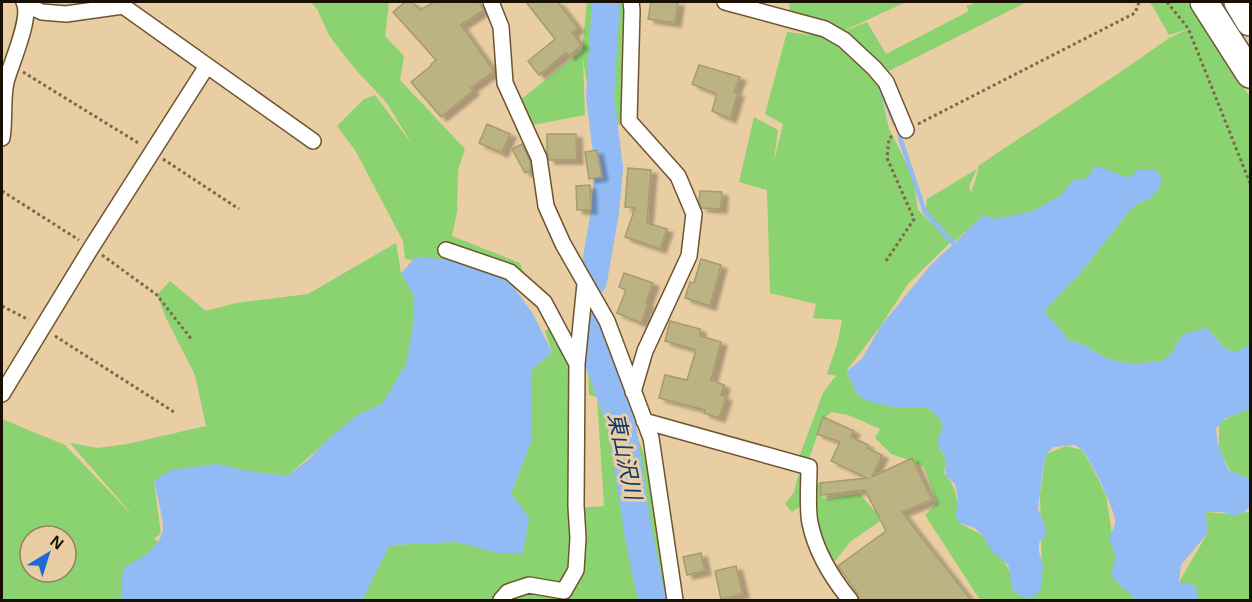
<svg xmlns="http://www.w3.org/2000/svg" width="1252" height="602" viewBox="0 0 1252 602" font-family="Helvetica,'Noto Sans JP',sans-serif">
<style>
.green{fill:#8bd271;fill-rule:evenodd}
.water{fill:#92baf5}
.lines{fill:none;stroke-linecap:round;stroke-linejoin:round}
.stream{stroke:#92baf5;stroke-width:4.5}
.river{stroke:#92baf5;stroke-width:28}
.building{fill:#bcb384;stroke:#a59c6e;stroke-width:1.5;filter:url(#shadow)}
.street-casing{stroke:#6e552f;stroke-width:18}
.highway-casing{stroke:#6e552f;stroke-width:30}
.path{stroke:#7b684e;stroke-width:3;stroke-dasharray:3 3;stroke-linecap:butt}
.street{stroke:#fff;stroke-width:15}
.highway{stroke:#fff;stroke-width:27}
.labels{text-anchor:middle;stroke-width:6;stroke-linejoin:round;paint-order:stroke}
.water-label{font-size:22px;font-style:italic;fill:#0c3873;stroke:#e9cda3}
</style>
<defs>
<filter id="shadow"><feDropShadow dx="6" dy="4" stdDeviation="1.5" flood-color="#0004"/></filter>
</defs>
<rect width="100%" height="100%" fill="#e9cda3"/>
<path class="green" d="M311,2H389L385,36L404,56L400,80L465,149L458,170L457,212L452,236L520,263L529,286L515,289L460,267L405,259L403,241L355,150L337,126L364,99L375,95L412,144L386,102L356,70L330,37L317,9Z
M587,2H631L629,121L600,132L593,121L583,59L585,115L533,125L519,101L582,51Z
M789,2H906L839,33L815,18L790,13Z
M979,2H1027L885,73L840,33L867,22L886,54L969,11L966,6Z
M1150,2H1187L1250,97V344C1247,347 1242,351 1238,352C1224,355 1215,331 1203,328L1179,340L1171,354L1162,361L1132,364L1108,359L1082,344L1069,340L1043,311L1079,275L1130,210L1140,202L1150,199L1160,187L1060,208L965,232L953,243L925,212L927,199L977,169L969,186L971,193C973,184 979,175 978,166C1041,123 1107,83 1169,38L1189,29L1169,35Z
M787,32L836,38L880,87L889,129L913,176L918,210L951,242L908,284L882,324L847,370L854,389L900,407L927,408L936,414L943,425L939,448L946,460L944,473C958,488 958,503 959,523L982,535L1003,560L1026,598L1042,579L1040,494L1046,454L1066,446L1082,450L1091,465L1106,495L1116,560L1136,600H980L925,515L937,503L924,467L909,460L891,454L875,438L880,429L848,415L831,412L823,420L806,467L798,460L823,393L834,378L837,376L827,374L838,341L842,320L813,318L816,304L770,293L767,190L739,182L754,117L778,130L774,161L783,124L765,114Z
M396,243L401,273L413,294V324L408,362L383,403L356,416L287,476L254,472L154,481L161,534L154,538L158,542L156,600H2V419L65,445L136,519L70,443L98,448L127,444L206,426L195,375L166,318L157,295L170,281L206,311L236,303L308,294ZM30,536H66V572H30Z
M586,314L593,318L642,449L661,507L676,600H350L390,545L456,542L511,494L526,455L531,407V371L552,352L545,331L558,321L577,365L576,508L604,506L597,397L589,395Z
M1249,406H1250V482L1230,471L1219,447V423Z
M803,471L819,484L821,495L825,499L860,494L877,514L880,521L850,542L836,560L827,562L809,500L792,512L785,504L794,492L798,476Z
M1250,508V600H1195L1179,582L1207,534L1206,512L1229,514L1249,512Z"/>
<path class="water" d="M1098,166L1125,177L1132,176L1137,170H1155L1159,173L1162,178L1160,187L1150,199L1140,202L1130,210L1079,275L1044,311L1069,340L1082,344L1108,359L1132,364L1162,361L1171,354L1179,340L1185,333C1194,334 1202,326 1208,329C1209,330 1213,335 1214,336C1228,352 1232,357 1250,344V409L1224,419L1216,429L1218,444L1229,471C1235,473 1243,475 1248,479C1252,485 1252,503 1248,509C1246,512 1239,514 1235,516L1222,512H1206L1207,534L1181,565L1179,582L1196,586L1198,600H1134C1130,590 1118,587 1111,575C1114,566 1117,557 1113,548C1111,544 1110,544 1110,539C1110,533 1115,528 1115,522C1116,511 1090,458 1082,450C1082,450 1075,445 1075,445L1054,447L1046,454L1042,475L1038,509L1046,529L1045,536L1039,543V552L1043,565L1041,589L1034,597L1026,598L1018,595L1011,587L1010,571L1008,565L990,549L982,535L975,528L959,523L956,517L958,498L955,484L946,476L945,470L946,460L937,443L943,425L936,414L927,408L894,407L871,402L859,396L854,389L847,371L862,359L880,327L930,266L984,215L993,219L1011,216L1033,211L1060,196L1073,180H1085L1094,168Z
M416,257L479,262L512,285L533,314L552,352L531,371V442L511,494L529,517L523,554L498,553L456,542L390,545L362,600H121L123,568C139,559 160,549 163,529C164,521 156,491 154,481L171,470L217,464L254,472L287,476L308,460L327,440L356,416L383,403L406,364L413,324V294L401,273Z"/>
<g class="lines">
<path class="stream" d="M881,90L895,124
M900,138L925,212L953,243"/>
<path class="river" d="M593,281L605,212L609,168L600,97L606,2
M590,315V338L622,426L638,531L649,586L653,600"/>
</g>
<path class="building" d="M405,2H412L420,10L434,2H479L484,10L461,25L494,71L471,88L473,91L441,117L411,82L432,65L431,64L436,60L393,12Z
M526,2H558L578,28L572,33L582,45L569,56L566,53L539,75L528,61L555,39Z
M651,2H678L675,23L648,19Z
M699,65L740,77L734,92L738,93L730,119L712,111L717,94L692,84Z
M487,124L510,134L502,153L479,143Z
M547,134H576L577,160H549L547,152Z
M522,144L530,161L531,170L525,173L512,149Z
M597,150L602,177L589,179L585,152Z
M628,168L651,170L647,223L667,229L660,249L625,237L635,208L625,207Z
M590,185L591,210H577L576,186Z
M700,191L722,192L721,209L702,208L699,202Z
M701,259L721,265L710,306L685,298L690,282L694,283Z
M624,273L653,283L646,303L648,304L641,323L617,313L626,290L619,287Z
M670,321L700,329V336L721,342L711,380L724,385L721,395L726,397L719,418L704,413L705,410L659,398L665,375L687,380L696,350L665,341Z
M823,417L854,431L851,437L868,445L867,448L882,455L872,477L912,458L932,500L902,512L971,600H860L858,594L838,566L886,531L865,490L821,495L820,483L867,478L831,461L840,442L817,434Z
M701,553L705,571L687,575L683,557Z
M736,566L743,594L721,599L715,571Z"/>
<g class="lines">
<defs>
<path id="street" d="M491,2L501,27L505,83L539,158L546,206L563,244L607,321L651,438L675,600
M631,2L632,10L629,121L678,176L694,214L689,256L645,351L633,392
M725,2L825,29L844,40L874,68L886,82L906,130
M26,5L42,12L66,14L123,6L313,141
M2,138C5,120 2,101 6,82C11,63 32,18 24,2
M446,250L510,272L544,302L577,364L576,506L578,538L576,570L564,591L529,585L508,592L501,600
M577,364L585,284
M2,394L91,248L207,66
M644,421L809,467C809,483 807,509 810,523C816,552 832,578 850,600"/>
<path id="highway" d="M1204,2L1250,74
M1238,2L1250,22"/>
</defs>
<use href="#street" class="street-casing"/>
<use href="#highway" class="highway-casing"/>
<path class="path" d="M1167,2L1188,28L1250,183
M23,72L140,144
M918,124L1135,13L1139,2
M163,159L239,209
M2,191L79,240
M102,255L157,295L192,340
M886,261L914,219L887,158L889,138L893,136
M2,306L29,320
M55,336L174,412"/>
<use href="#street" class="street"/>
<use href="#highway" class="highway"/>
</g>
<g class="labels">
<g class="water-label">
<text transform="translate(625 456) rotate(78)" y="8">東山沢川</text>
</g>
</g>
<rect width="1252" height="602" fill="none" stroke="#190f02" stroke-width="6"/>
<g transform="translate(48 554) rotate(38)"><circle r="28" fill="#e9cda3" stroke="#968163" stroke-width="1.5"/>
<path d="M0-4.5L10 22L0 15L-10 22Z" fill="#1a6bd5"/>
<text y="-9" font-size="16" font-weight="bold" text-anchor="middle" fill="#190f02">N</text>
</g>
</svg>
